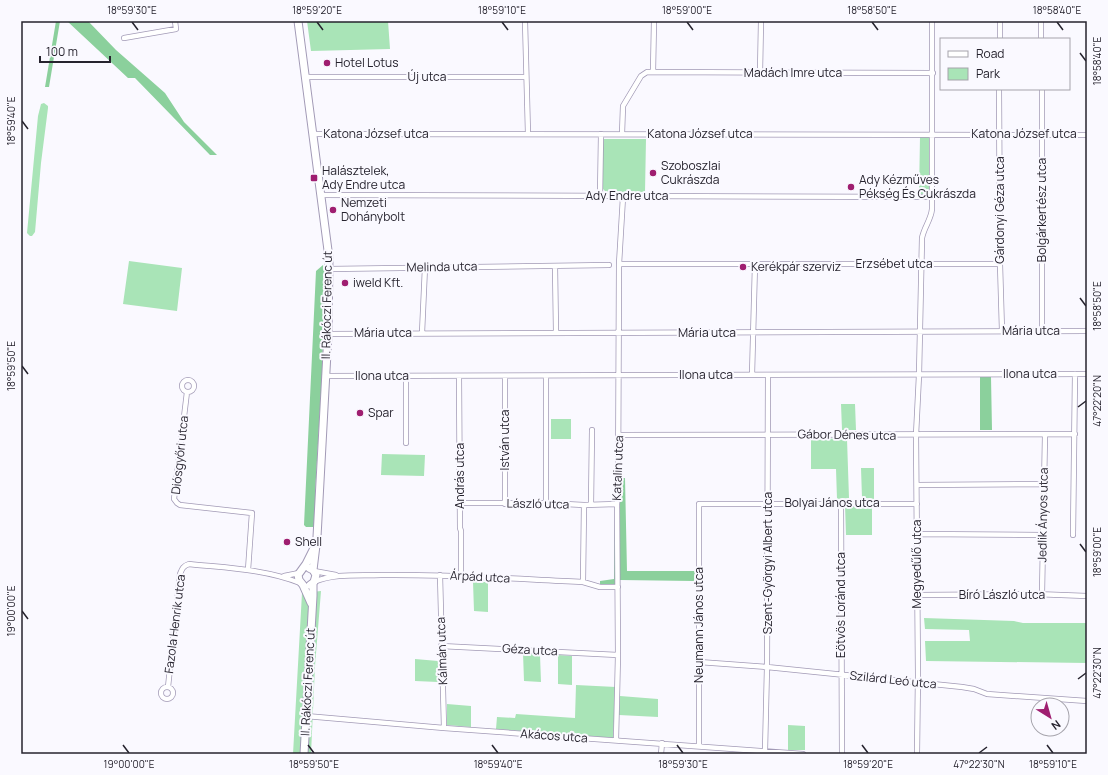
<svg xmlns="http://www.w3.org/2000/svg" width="1108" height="775" viewBox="0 0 1108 775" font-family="Manrope,sans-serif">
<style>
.green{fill:#a9e4b7}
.forest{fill:#8bd09c}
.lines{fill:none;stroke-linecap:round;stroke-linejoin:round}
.street-casing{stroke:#a29ab6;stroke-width:6}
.secondary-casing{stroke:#a29ab6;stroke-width:9}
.street{stroke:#fff;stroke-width:4.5}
.secondary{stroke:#fff;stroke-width:7}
.ticks{fill:none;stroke:#26232e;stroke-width:1.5}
.poi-dot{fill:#9f1e70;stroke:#faf9ff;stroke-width:1.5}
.labels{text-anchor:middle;stroke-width:4;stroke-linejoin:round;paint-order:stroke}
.poi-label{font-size:12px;fill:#26232e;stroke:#faf9ff;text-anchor:start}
.street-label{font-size:12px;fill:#26232e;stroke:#faf9ff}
.neatline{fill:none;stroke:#26232e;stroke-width:1.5}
.ticks-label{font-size:10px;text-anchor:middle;fill:#26232e}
</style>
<rect width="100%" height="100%" fill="#faf9ff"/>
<path class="green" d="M307,21H388L390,49L311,51Z
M44,103L48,106V108L41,163L35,232L32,236H30L27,233L38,116L41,104Z
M920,137H931L930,193L926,195H919Z
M603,139H646L645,192H606L603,189Z
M129,261L182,268L177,311L123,304Z
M841,404H855L856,430H842Z
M551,419H571V439H551Z
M811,438L847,439L849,498L837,499L836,469H811Z
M382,454L425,455L424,476L381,475Z
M861,468H874V499L862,498Z
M845,505H872V535H846Z
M473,582H488V612L474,611Z
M321,591L315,666L311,754H293L302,593Z
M924,618L1014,621L1023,623H1087V663L926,661L925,641H970L969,630L925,629Z
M523,653L540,655L541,682L524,681Z
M558,655L572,656V685L558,684Z
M415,659L438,661V682L415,681Z
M576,685L616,687L613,738L496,729L497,717L515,718L516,714L575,718Z
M620,696L658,699V717L619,715Z
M447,704L471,706V727L447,725Z
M788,725L805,726V750H788Z"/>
<path class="forest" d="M56,21H60L49,87H45Z
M67,21H88L116,50L165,93L184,122L217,155H210L135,78H128Z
M323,265L325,272L322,375L315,494L316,499L315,527H306L304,525L316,271Z
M980,376L991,377L992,430H980Z
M621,478H625L627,571H695L694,581L620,580L614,585L600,584V581L614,579L615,508L620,486Z"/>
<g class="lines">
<defs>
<path id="street" d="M525,21L528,134
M1041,21V39
M124,38L176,29L175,21
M1000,39V21
M653,72L654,21
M760,73L761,21
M305,77H525
M999,89L1000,264L1002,331
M1042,89V331
M313,134L1087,135
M622,134L623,106L641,76L647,72L933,73
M321,195L932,197
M600,196L601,134
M619,264H1000
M555,266L556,332
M329,269L609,265
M422,333L425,267
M328,334L1087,331
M752,375L755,264
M325,376L1087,374
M459,376L460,528L461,531V576
M505,376V504
M182 386a6 6 0 1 1 12 0a6 6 0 1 1-12 0Z
M187,392L174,499L177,503L180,505L252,513L248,570
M619,435L1075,434
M406,443V376
M917,485L1044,484
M460,503H546L584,505L617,504
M546,503V376
M841,503L842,754
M591,505L592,430
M917,534L1042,535
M1073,535L1075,374
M314,571L336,575
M440,575L444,728
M284,576L299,573
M314,582C335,573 360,576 381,575C449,574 516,579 583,582L600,587H618
M583,582L584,505
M1042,594L1045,435
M918,595L1035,594L1087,596
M441,646L618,655
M699,662L767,667L962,687L974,689L987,694L1087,701
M168,687L180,574C182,569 183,566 189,564C226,568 265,569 300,583
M161 693a6 6 0 1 1 12 0a6 6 0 1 1-12 0Z
M306,716L444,728L803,754
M616,740L618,655L617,504L618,496L619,264L623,197
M699,746V504H917
M765,751L767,667L768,375
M661,754L662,743
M917,754L918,675L916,435L919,375L922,238C924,227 931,220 932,209V21"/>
<path id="secondary" d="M298,21L329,258L328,334L317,537L313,570
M309,568L313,570L316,575L314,582L310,585
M311,603L303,585L299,580L298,575L306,564L314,548
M304,754L313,596V584"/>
</defs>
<use href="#street" class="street-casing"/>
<use href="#secondary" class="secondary-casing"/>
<use href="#street" class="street"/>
<use href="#secondary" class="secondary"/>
</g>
<path class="ticks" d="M132,22L138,30M317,22L323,30M502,22L508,30M687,22L693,30M872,22L878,30M1057,22L1063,30M1080,53L1086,61M22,121L28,129M1080,298L1086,306M22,366L28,374M1078,407L1086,401M1080,544L1086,552M22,611L28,619M1078,679L1086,673M123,745L129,753M308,745L314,753M492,745L498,753M677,745L683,753M862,745L868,753M1047,745L1053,753M979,753L987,747"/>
<g class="poi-dot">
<circle cx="327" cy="63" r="4"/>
<circle cx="653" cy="173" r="4"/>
<rect x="310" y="174" width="8" height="8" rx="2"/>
<circle cx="851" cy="187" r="4"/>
<circle cx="333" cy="210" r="4"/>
<circle cx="743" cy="267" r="4"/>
<circle cx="345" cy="283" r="4"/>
<circle cx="360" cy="413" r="4"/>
<circle cx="287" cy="542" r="4"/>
</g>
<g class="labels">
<g class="poi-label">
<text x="335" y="67">Hotel Lotus</text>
<text x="661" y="170">Szoboszlai<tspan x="661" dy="14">Cukrászda</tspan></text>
<text x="322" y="175">Halásztelek,<tspan x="322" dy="14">Ady Endre utca</tspan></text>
<text x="859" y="184">Ady Kézműves<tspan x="859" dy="14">Pékség És Cukrászda</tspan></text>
<text x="341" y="207">Nemzeti<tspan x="341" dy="14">Dohánybolt</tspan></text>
<text x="751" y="271">Kerékpár szerviz</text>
<text x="353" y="287">iweld Kft.</text>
<text x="368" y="417">Spar</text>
<text x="295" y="546">Shell</text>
</g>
<g class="street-label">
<text x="793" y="77">Madách Imre utca</text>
<text x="427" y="81">Új utca</text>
<text x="376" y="138">Katona József utca</text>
<text x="700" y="138">Katona József utca</text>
<text x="1024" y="138">Katona József utca</text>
<text x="627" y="200">Ady Endre utca</text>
<text transform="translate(1000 210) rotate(-90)" y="4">Gárdonyi Géza utca</text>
<text transform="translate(1042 210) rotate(-90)" y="4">Bolgárkertész utca</text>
<text x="894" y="268">Erzsébet utca</text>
<text transform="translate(442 267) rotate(-1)" y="4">Melinda utca</text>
<text transform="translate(327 305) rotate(-89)" y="4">II. Rákóczi Ferenc út</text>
<text x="1031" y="335">Mária utca</text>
<text x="383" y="337">Mária utca</text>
<text x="707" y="337">Mária utca</text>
<text x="1030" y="378">Ilona utca</text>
<text x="706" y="379">Ilona utca</text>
<text x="382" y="380">Ilona utca</text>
<text transform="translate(847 435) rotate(1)" y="4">Gábor Dénes utca</text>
<text transform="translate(505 440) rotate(-90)" y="4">István utca</text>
<text transform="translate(180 455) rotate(-84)" y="4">Diósgyőri utca</text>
<text transform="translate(618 468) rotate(-88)" y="4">Katalin utca</text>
<text transform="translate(460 476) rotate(-90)" y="4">András utca</text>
<text x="832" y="507">Bolyai János utca</text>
<text transform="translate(538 504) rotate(1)" y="4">László utca</text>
<text transform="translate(1043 515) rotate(-89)" y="4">Jedlik Ányos utca</text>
<text transform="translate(768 563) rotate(-90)" y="4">Szent-Györgyi Albert utca</text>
<text transform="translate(917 564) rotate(-90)" y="4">Megyedűlő utca</text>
<text transform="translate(480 577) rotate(3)" y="4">Árpád utca</text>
<text x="1002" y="599">Bíró László utca</text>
<text transform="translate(841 605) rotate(-90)" y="4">Eötvös Loránd utca</text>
<text transform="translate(175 624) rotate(-83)" y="4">Fazola Henrik utca</text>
<text transform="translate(699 625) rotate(-90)" y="4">Neumann János utca</text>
<text transform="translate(530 650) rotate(3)" y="4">Géza utca</text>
<text transform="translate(442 651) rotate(-92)" y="4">Kálmán utca</text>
<text transform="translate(893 680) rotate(6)" y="4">Szilárd Leó utca</text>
<text transform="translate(308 682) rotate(-87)" y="4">II. Rákóczi Ferenc út</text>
<text transform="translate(554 736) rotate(4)" y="4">Akácos utca</text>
</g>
</g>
<rect width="1108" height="775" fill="none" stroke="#faf9ff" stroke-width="44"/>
<rect x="940" y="38" width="130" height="52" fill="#faf9ff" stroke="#a5a3ab"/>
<rect x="948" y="51" width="20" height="6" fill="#ffffff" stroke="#a5a3ab"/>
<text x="976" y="58" font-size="12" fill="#26232e">Road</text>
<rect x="948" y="68" width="20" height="12" fill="#a9e4b7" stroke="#a5a3ab"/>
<text x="976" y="78" font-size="12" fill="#26232e">Park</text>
<g transform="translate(1050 717) rotate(143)"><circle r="19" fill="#faf9ff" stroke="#a5a3ab"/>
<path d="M0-3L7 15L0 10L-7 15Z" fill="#9f1e70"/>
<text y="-6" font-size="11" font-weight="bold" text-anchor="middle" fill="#26232e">N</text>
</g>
<path d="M40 56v6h70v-6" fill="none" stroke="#26232e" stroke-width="2"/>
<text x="46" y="56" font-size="12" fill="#26232e" stroke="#faf9ff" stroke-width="3" paint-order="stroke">100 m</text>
<rect x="22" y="22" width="1064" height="731" class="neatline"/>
<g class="ticks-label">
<text x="132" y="14">18°59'30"E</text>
<text x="317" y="14">18°59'20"E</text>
<text x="502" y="14">18°59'10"E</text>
<text x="687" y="14">18°59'00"E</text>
<text x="872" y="14">18°58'50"E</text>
<text x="1057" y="14">18°58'40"E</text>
<text transform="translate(1097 61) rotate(-90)" y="4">18°58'40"E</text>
<text transform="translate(11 121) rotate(-90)" y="4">18°59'40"E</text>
<text transform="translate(1097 306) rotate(-90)" y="4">18°58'50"E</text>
<text transform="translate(11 366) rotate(-90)" y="4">18°59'50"E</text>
<text transform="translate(1097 401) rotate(-90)" y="4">47°22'20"N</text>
<text transform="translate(1097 552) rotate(-90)" y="4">18°59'00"E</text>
<text transform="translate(11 611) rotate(-90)" y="4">19°00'00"E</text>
<text transform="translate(1097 673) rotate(-90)" y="4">47°22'30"N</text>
<text x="129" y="768">19°00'00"E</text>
<text x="314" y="768">18°59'50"E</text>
<text x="498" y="768">18°59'40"E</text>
<text x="683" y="768">18°59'30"E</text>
<text x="868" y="768">18°59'20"E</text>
<text x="979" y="768">47°22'30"N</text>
<text x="1053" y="768">18°59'10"E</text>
</g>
</svg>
